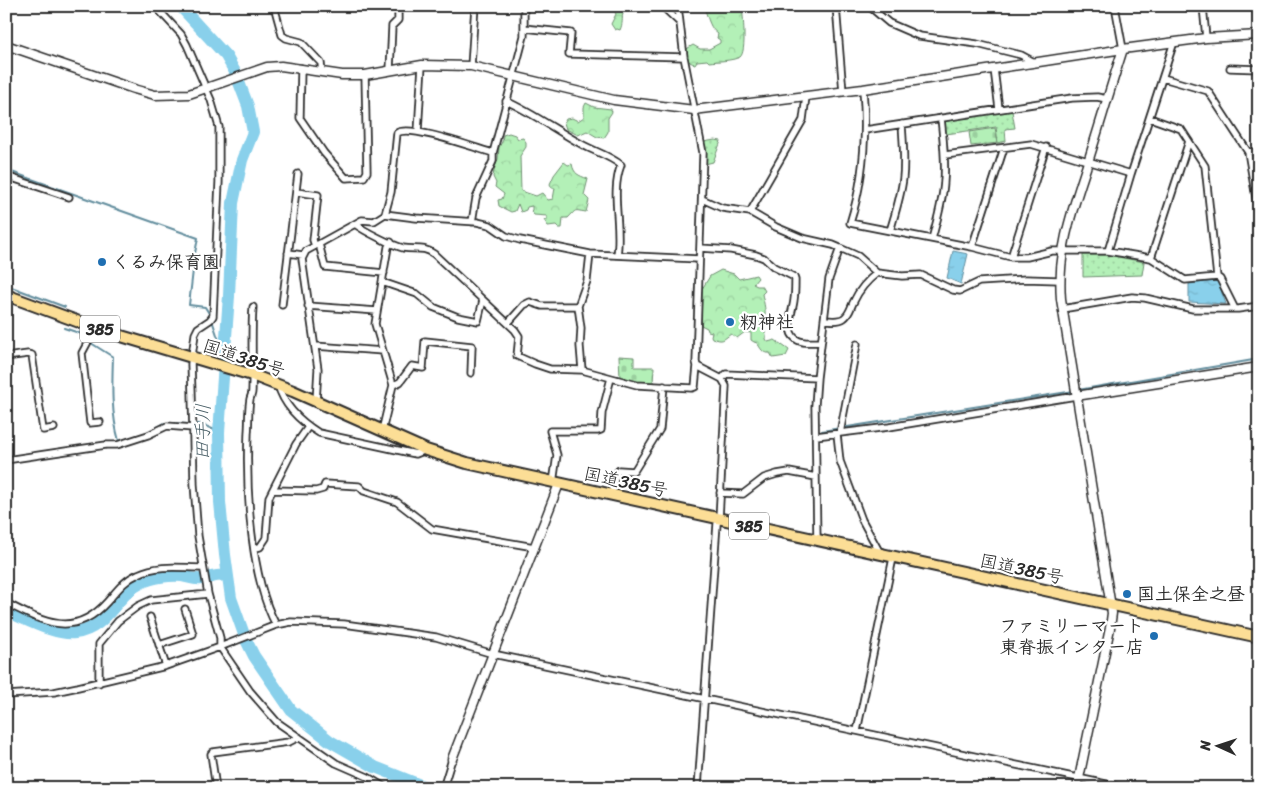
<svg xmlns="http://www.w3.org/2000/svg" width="1265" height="794" viewBox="0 0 1265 794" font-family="Sriracha,'Klee One',sans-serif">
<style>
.forest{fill:url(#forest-crowns);stroke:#6f8e71}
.cemetery{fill:url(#cemetery-stones);stroke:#6f8e71}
.park{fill:url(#park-dots);stroke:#6f8e71}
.water{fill:url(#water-ripples);stroke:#638e9e}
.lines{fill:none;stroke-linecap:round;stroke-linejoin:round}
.stream{stroke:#638e9e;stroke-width:2}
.river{stroke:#89d0eb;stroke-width:12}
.street-casing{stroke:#2b2b2b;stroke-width:9}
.secondary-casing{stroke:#2b2b2b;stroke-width:11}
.highway-casing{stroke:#2b2b2b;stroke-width:14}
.street{stroke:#fff;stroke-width:5.5}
.secondary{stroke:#fff;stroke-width:8}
.highway{stroke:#fcde96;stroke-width:10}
.poi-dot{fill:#1f6fb2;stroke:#fff;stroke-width:2}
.labels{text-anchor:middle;stroke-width:4.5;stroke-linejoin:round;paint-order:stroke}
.shield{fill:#fff;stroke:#6b6b6b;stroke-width:1}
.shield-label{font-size:16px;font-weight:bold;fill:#2b2b2b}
.poi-label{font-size:18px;font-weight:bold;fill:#2b2b2b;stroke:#fff;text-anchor:start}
.street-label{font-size:18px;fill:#2b2b2b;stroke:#fff}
.water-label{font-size:19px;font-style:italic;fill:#475d65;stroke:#fff}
</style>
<defs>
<pattern id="forest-crowns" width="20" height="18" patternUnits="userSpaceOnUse" patternTransform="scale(1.25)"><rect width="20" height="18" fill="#b3f0b7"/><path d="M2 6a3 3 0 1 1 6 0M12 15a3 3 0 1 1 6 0" fill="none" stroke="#9ace9e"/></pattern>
<pattern id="cemetery-stones" width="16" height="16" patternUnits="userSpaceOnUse" patternTransform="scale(1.25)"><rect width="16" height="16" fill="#b3f0b7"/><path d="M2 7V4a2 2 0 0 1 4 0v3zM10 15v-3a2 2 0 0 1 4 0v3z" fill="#9ace9e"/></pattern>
<pattern id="park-dots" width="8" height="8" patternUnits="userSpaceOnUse" patternTransform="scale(1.25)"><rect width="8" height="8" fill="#b3f0b7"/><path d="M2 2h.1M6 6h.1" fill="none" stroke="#9ace9e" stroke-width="1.8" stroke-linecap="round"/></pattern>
<pattern id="water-ripples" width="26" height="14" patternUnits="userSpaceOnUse" patternTransform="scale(1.25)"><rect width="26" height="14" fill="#89d0eb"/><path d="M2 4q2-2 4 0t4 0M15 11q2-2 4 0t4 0" fill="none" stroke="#76b3ca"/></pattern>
</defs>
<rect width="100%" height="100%" fill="#fff"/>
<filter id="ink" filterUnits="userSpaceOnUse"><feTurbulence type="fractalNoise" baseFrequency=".02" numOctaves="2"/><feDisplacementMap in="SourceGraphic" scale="10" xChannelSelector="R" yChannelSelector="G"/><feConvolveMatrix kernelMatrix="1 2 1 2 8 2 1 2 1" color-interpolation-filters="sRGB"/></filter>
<g filter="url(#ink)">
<path class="forest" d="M618,6H635C616,11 626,17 620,30L617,29L615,30L611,24L616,14L615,12Z
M709,6H742C743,15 747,52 740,57C732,61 717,61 709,62L707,60L697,61L695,64C688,63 685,57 685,50L693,45L700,49H709L720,43V40L717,38L718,34C710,29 708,18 705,10Z
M586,103L594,107L611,109L612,112L608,118V132L604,138L597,137L587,131L578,135L566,129L564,123L566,119L572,118L578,121L584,117V107Z
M509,133L515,135L518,139L523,138L526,142V147L520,156L521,191L536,196L542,193L548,200L553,199L555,188H552L550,184L554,175L564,162L568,165L572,164C574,174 578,175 588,179L584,195L589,200L586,212C573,210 577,209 568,218H563L562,228H559L556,225L548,226L544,220H547V216L534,215L531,211L532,210V206L527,207L526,210L521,212L518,204L515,211L511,212L499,206L498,200L502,199L504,194L495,187L496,183L493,177L494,170L498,159L499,147L502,142L503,135Z
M721,270L734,274L739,279L756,275L758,278L753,284L757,286H762L765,291L762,294C763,299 766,310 765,315C764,319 761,323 763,327C764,332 767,333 766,339L768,342L775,340L789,350L786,356L773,358L770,353C762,354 761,348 757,343L754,342L751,340V333L745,332L737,338L731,334C722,340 724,342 712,338L711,336L712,332L708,331L707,328L701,325L702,289L710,276Z"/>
<path class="cemetery" d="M995,128L998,143L971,146L969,132Z
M619,356L634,357V367H654L653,383L634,382L620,378Z"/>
<path class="park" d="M1012,111L1015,128L1005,129L1006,141L998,143L996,127L946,134L944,124L947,121Z
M715,140L721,141L713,162L705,164L703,142Z
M1083,255H1108L1144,262L1142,275L1083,277Z"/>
<path class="water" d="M953,251L968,254L961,284L947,278Z
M1214,281L1218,282L1226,304L1189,302V284Z"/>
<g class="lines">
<path class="stream" d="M6,170L198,238L195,253L189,305L205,307L210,315
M6,285L65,307
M212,320L219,341L225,344
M64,328L85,335L91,343L113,357C112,386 111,413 119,441L134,437
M1078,390L1259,359
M195,424H201L219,432
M154,429L165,423L190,424
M822,431L1074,391"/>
<path class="river" d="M180,6L226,56L235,72L248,106L253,132L242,160L233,203L229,296L219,432L220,502L225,555L231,598L246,640L254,656L291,710L330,741L375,767L428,788
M6,611C26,619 54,635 75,633C108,629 115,595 141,583C153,577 170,575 182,576C188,577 195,580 201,579C211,578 217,574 227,576"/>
<defs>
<path id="street" d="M155,6L181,34L187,45L211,100L219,127V182L213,316L210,320L198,328L195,334L191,364L192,393L194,484L198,536L208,594L220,638V647L250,691L277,722L336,763L368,777L386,788
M274,6L282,35L286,38L301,42L321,63L322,72
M662,6L679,22
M836,6L843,92
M869,6L889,23L919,36L977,44L1021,55L1034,62
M1115,6L1123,49
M1203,6L1206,38
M524,28L571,33L569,54L684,57
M471,66L475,6
M301,68L300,118L324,153L346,178L364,177L367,172L365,75
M1230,68L1259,69
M994,69L999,109
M390,70L392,26L398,20V6
M1163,78L1208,91L1248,152L1259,215
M863,89C867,135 864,179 850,223L972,247L1011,257H1027L1052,251H1108L1151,258L1185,280L1217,277L1205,166L1181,129L1150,118
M506,101C533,113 557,131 583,145C596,152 610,156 621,165C610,194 622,225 617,255
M865,130L1072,98L1097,97L1107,99
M418,132L422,65
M1248,152L1259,151
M945,155L1031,144L1131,174
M6,176L69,197
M296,192L318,195L313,240L315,246
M702,199L722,208L750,212L776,227L802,238L833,245L840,248L829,279L817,378L815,406L817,541
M750,212L803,120L806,97
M385,214L416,218L477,222L490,225L506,236L520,240L590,254L699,259
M472,222L476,198L493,161V153
M355,224C364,231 392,245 403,248C415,250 424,246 434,254L515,330L519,336L517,356L535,364L550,369L582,370L637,385L692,388L695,387L697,366L696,362L703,153L684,57L678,6
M890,231C895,214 901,196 903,178C905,160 903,142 902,124
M932,239C937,220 943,201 944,181C946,160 943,139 941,118
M319,244L325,267L384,273
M972,247L1004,148
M700,248L731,250L756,255L764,258L774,267L794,277L795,280C795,287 795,294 794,300C793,311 784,330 796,339C802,344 813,342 820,342
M840,248L858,256L877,273
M1108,251L1131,174L1174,42
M288,253L303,255
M1011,257L1046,147
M1151,258L1189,141
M1217,277L1220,279L1235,309
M382,282L417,294L433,307L458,317L478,321L483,300
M282,305L298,174
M308,306L377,311
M253,307C251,335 253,364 252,391C252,395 251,395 250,399C248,410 249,422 248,433C246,488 250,577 276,625
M1062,309L1132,297L1145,298L1193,309H1238L1259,306
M825,320C831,320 839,322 844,318C850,314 851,306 854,301C859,290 868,280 877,273L902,276L921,275L953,290L960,291L979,282L1026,279L1059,280
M508,323L524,305L530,302L542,306H578
M96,327L82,353L90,423L100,422
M315,346L383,351
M6,357L28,354L32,355L43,430L54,428
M697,366L722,379L726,386L719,519L717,524L698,788
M582,370L580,346L581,328L578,306L587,281L590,254
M722,379L726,374L817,378
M278,385C284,406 301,422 319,433L411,453L416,454L426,450
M393,385L400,382L412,366L423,368L425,341L472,346L471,373
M316,402L318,369L302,259L306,251L362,220L374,221L385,214L391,192L397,133C410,124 475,148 493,153L524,36V6
M382,431L393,385L375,324L388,247L391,242
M840,433L857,344
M837,434L840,461L862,520L880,553
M816,436L889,427L1076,396
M6,460L106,445H117L148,435L167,426L193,428
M553,483L557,455L550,431H598L601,430L602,413L611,378
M273,490L316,491L323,489L325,484L359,486L364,491L397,502L432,529L534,547
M720,493L743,494L764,478L777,474L789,472L816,477
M611,496L616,474L619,470L634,471L660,429L664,386
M255,548L260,547L266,538L269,497L296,444L308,427
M6,603C43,622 74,639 107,602C116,592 124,580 138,574C159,564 181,568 202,568
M150,617L166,666
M159,645L193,634L185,609
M99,683V644L118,621L138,606L151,600L208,594
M6,695L54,692L78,687L166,666L220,647L276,625L291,622L344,624L436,637L493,654L1125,788
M857,731L893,558
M216,788L211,754L213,752L289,742L299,737
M443,788L452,759"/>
<path id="secondary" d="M6,45L134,89L155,95L189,94L267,67L281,66L342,75H365L422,65L471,66L614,100L694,110L863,89L1123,49L1206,38L1259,35
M1076,396L1259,367
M452,759L559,484
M1077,788L1110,628L1112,613L1061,299C1057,250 1073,208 1088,162C1100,124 1111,86 1123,49"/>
<path id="highway" d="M6,295L101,330L252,375L293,391L426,450L467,463L1259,637"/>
</defs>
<use href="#street" class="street-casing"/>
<use href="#secondary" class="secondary-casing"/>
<use href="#highway" class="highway-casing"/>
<use href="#street" class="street"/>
<use href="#secondary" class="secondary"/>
<use href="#highway" class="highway"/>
</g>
</g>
<g class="poi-dot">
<circle cx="102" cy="262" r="5"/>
<circle cx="730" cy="322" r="5"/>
<circle cx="1127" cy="594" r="5"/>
<circle cx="1154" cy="636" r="5"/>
</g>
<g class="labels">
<g class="shield">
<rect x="80" y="315.5" width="40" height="27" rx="4"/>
<rect x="729" y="512.5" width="40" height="27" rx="4"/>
</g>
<g class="shield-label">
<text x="100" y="335">385</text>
<text x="749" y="532">385</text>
</g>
<g class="poi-label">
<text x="112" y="268">くるみ保育園</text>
<text x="740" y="328">籾神社</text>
<text x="1137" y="600">国土保全之昼</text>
<text x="1144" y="632" text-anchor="end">ファミリーマート<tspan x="1144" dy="21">東脊振インター店</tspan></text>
</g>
<g class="street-label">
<text transform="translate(244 358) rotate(18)" y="6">国道385号</text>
<text transform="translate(626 482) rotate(12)" y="6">国道385号</text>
<text transform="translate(1022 569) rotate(12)" y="6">国道385号</text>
</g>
<g class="water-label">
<text transform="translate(202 432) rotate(-89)" y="7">田手川</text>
</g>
</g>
<rect width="1265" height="794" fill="none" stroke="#fff" stroke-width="25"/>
<rect x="12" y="12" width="1240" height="769" fill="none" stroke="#2b2b2b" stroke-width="2" filter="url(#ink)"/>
<g transform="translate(1218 746) rotate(273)" stroke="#ffffff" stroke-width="4" paint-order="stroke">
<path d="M0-4L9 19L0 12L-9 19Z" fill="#2b2b2b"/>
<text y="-8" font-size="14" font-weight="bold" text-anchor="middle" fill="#2b2b2b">N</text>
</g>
</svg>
